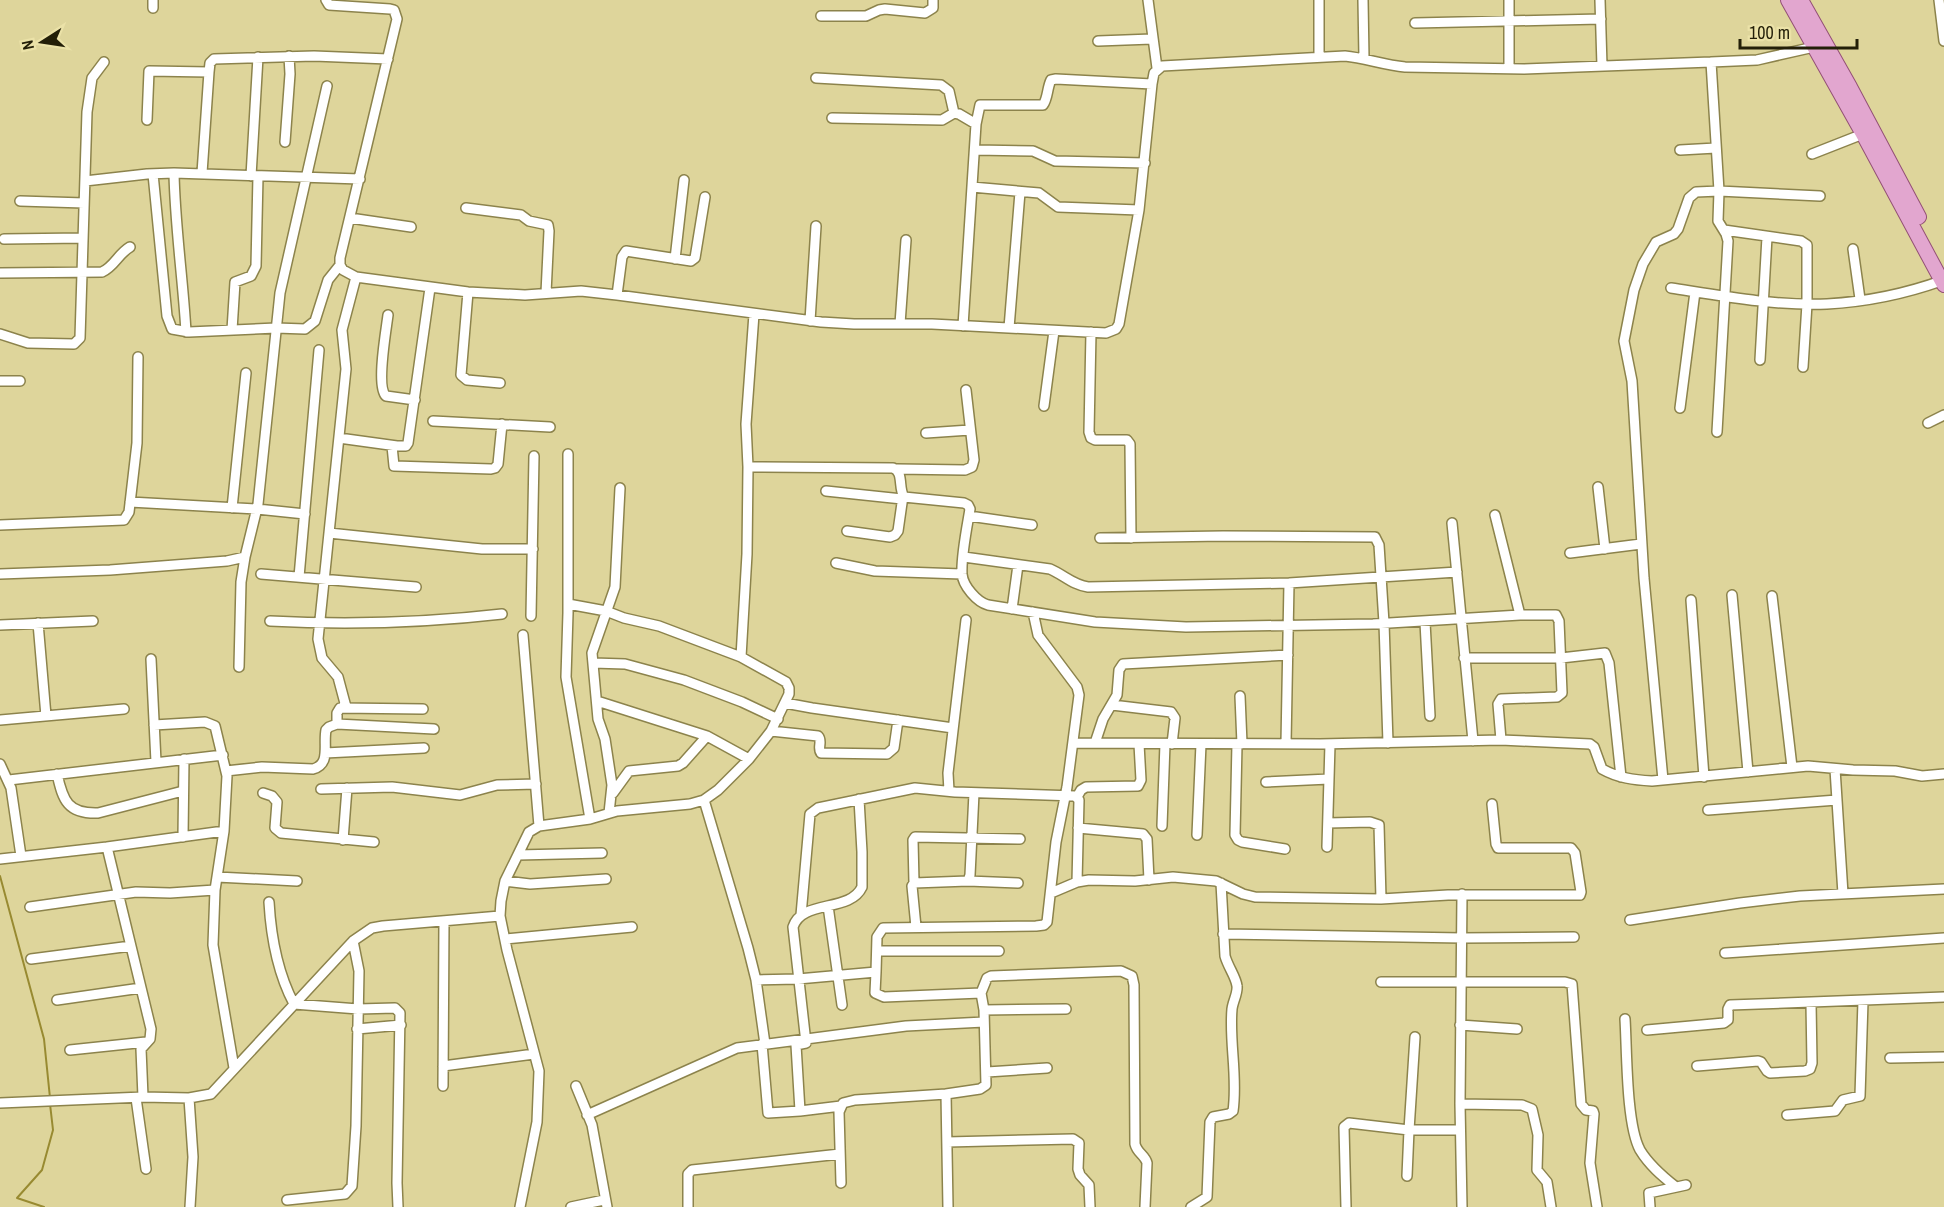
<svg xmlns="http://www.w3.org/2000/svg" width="1944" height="1207" viewBox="0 0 1944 1207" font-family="'Archivo Narrow',sans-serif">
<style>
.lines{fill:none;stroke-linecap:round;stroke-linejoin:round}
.stream{stroke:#988a31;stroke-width:2}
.minor-casing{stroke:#8c834c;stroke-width:12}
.primary-casing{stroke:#935075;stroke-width:16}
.minor{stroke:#fff;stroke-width:9}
.primary{stroke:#e2a6cf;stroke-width:14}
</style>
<rect width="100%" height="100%" fill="#ded59b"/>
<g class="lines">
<path class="stream" d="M0,876L44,1039L50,1098
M44,1207L17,1198L42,1170L53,1130L50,1104"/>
<defs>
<path id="minor" d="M326,0L329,5L390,9L394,10L397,19L340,258V265L343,270L356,277L468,292L525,295L581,291L617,295L821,322L854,324H932L1106,333L1116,329L1119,324L1139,210L1152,84L1154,73L1162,66L1345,56C1365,58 1384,65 1405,67L1524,69L1711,62L1757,60L1814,47
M1148,0L1157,68
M1363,0L1364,58
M1600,0L1602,66
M1939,0L1944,41
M153,8V0
M821,16H866L879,10L885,9L925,13L933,8V0
M1415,23L1601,19
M1098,41L1152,39
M1319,57V0
M1711,62L1719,191L1718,221L1726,234L1728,241L1717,432
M1509,68V0
M816,78L941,85L949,91L954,113
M832,118L942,120L954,113L959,114L976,124
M147,120L149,71L209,72
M285,142L290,74L289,56
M975,150L1033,151L1055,161L1145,163
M1680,150L1716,148
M1812,154L1863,134
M174,173C175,226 183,279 186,332
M202,173L209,72L210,63L214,59L314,56L388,59
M153,174L167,316L172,329L189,332L276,328L305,329L315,321L328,280L340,265
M251,176L258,57
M85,181L147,174L174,173L360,179
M972,187L1039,193L1058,207L1139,210
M20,201L84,203
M466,208L521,215L529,221L548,225L549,231L546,293
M350,218L411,227
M1724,230L1801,241L1807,245V304L1803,367
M4,239L83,238
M1853,249L1860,299
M675,259L684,180
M0,273L102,272C114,267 118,254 130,247
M1671,288C1722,296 1775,306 1827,304C1865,302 1908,293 1944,280
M468,292L461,375L467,380L500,383
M617,295L622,257L626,251L691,261L695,258L705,197
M388,315C386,331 376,387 386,396L415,400
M810,321L816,226
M900,324L906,240
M963,326L976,124L980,105H1043C1048,98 1047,88 1051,80L1056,79L1152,84
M1009,328L1020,192
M232,330L235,282L251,276L256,266L258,176
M1091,332L1089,432L1091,438L1095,440H1127L1130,444L1131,538
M0,334L28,343L74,344L80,338L87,112L92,78L104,62
M1760,360L1767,237
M0,381H20
M1044,406L1054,331
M1680,408L1695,292
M433,421L550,427
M1928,423L1944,415
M926,433L970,430
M339,438L397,446H406L408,443L430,288
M392,446L394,466L491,469L495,468L498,464L502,424
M568,454V613L566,677L590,819
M748,467L893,468C904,472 898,488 904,497L964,503L968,505L970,509C967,527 961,556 962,574C963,586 977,602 988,605L1095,622L1186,627L1373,624L1520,615H1556L1559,621L1562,693L1557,697L1501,699L1498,704L1501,740
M897,469L965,470L972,467L974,460L966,390
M1598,487L1605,549
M826,491L902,499
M130,502L257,509L305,514
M232,508L246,373
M1495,515L1520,615
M969,516L1032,525
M1452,523L1473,741
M0,525L124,520L129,512L137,443L138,357
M847,531L890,537L895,535L898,531L903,496
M329,533L482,549H533
M1100,538L1223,536L1375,537L1379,545L1384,623L1388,743
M1570,553L1641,544
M964,557L1050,569C1064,575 1073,585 1088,587L1289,583L1457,572
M836,563L875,571L962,574
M0,574L110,570L227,561L245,557
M261,574L416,587
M299,577L319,350
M1732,595L1748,772
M1772,596L1792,767
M1691,600L1704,777
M568,604L606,611L624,618L659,626L741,657
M1012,609L1018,565
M531,616L534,456
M270,621C349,625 424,623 502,614
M1425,622L1430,716
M38,623L46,716
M0,625L93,621
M523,635L539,826
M1464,658H1561L1605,653L1609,663L1621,777
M151,659L156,762
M593,663L625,664L684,680L742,702L778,719
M239,667L241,582L245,557L258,504L280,293L327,86
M1240,696L1242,744
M597,701L707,736L749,759
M785,703L812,708L953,728
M1112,705L1171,712L1175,718L1172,744
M346,707L338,677L322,658L318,639L346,369L342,330L356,277
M0,720L124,709
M337,724V713L340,708L423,709
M154,725L205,722L215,726L227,776L224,831
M771,731L818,736C823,741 817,748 821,753L887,754L894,748L898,720
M1073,743L1320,744L1501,740L1590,744L1594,747L1602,769C1618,778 1634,780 1652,781L1808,766L1853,770L1895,771L1922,776L1944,774
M1095,743L1103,719L1117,695L1119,670L1123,664L1288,655
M1286,743L1289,583
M1237,744L1235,835L1238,840L1242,842L1285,849
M325,753L424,748
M0,764L11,788L21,856
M1835,769L1843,894
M226,771L262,767L313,769C331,764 323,745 326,730L329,727L337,724L434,729
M57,774C63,801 68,814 98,813L183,791
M9,780L223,755
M1663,780L1644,578L1632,381L1624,341L1634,290L1643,264L1656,242L1674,234L1678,229L1689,198L1696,192L1719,191L1820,196
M1266,782L1329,779
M321,789L392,787L460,795L497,785L536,784
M949,791L948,773L966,620
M263,793L272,796L277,802L275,828L281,833L374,842
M613,793L629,771L678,766L683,763L707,736
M1077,797L1081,790L1086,787L1138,786L1141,780L1139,744
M704,800L748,948L756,980L798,979L876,972L875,993L884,997L981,993
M1708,810L1837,800
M609,813L612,785L605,739L598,719L592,653L615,587L620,488
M1328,823L1370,822L1379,825L1381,899
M1162,826L1165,744
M1078,828L1143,834L1147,839L1149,880
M1197,835L1201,744
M183,837L184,759
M343,840L347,788
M107,847L224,831L215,890L213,945L234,1068
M1327,847L1330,744
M518,855L602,853
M0,859L107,847L151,1029L150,1039L141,1049L143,1097
M217,877L297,881
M505,881L530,884L606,879
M968,881L1018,883
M914,883L913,840L915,837L1020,839
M1051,893L1077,882L1089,880L1135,881L1173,877L1216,881L1243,894L1255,897L1381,899L1448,895H1580L1581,892L1575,853L1571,848H1498L1496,844L1492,804
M269,902C271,937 277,972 294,1004L358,1009L395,1008L400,1013L397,1183L398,1207
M828,906L842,1005
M30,907L136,892L170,893L215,890
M801,915L810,814L818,808L915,788L955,792L1075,796L1079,800L1077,882
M1630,920L1740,903L1800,896L1944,889
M916,927L912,886L914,883L968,881L970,875L974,793
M1223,934L1462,938L1574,937
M505,939L632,927
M877,951H999
M1725,953L1944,938
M31,959L131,946
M876,972L877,937L883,928L1036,926L1044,925L1047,922L1056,842L1067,787L1079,695L1077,687L1038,635L1033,612
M756,980L765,1044
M1381,982H1565L1572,984L1581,1104L1586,1110L1593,1111L1594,1114L1590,1163L1597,1207
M57,1000L141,988
M984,1010L1066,1009
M1625,1019C1627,1050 1626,1124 1640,1150C1649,1165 1662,1176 1676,1187
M1460,1025L1517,1029
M357,1029L401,1025
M1647,1030L1724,1023L1728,1020V1009L1730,1005L1944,997
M762,1044L768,1113L800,1111
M70,1050L146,1042
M1890,1058L1944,1057
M443,1066L534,1054
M1697,1066L1758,1061L1761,1062L1767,1071L1770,1073L1805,1071L1810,1069L1812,1063L1811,1003
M987,1072L1047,1068
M443,1086L444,921
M576,1086L592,1125L607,1207
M136,1098L146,1169
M189,1098L193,1157L190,1207
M0,1103L143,1097L189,1098L211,1094L353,941L372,928L383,926L500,916
M1460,1104L1522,1105L1532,1109L1538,1135L1537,1170L1547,1182L1551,1207
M841,1106L800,1111L796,1045L806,1043L793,927C802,899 850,913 862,887V852L859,799
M587,1115L737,1048L906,1026L984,1022
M1787,1115L1835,1111L1843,1100L1860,1096L1863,1001
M947,1142L1073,1139L1079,1143L1078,1169L1080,1175L1089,1185L1090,1207
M1407,1176L1409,1130H1460
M841,1183L839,1112L843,1103L855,1100L946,1094
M287,1200L345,1194L352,1186L356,1126L359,971L353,941
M520,1207L537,1122L539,1071L507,950L500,916L501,901L505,881L529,832L539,826L590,819L617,811L690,804L704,800L718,790L749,759L771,731L789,694V688L786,682L741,657L747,554L748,467L746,424L754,314
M571,1207L604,1200
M688,1207V1174L692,1170L840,1154
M948,1207L946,1094L980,1089L986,1085L984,1010L981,993L987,978L991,976L1121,971L1132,976L1134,985L1135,1144C1137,1153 1145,1155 1147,1163L1145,1207
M1191,1207L1207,1197L1210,1122L1213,1117L1229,1114L1233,1111C1238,1077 1229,1042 1232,1009C1233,1001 1238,993 1237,986C1236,977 1228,967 1225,956L1221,883
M1346,1207L1344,1127L1349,1123L1409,1130L1415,1037
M1462,1207L1460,1104L1462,894
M1650,1207L1649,1193L1686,1185"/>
<path id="primary" d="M1788,0L1863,134L1944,285
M1801,0L1850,87L1919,217"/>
</defs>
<use href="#minor" class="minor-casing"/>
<use href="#primary" class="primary-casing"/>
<use href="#minor" class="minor"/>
<use href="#primary" class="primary"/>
</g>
<g transform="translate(42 42) rotate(258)" stroke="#ebe2a8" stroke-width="4.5" paint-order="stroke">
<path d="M0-4.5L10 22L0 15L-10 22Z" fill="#231f08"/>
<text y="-9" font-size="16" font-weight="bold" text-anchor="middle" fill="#231f08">N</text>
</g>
<path d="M1740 39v9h117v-9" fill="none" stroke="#231f08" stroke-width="3"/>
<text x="1749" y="39" font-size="18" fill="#231f08" stroke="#ebe2a8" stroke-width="4.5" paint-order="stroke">100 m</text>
</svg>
